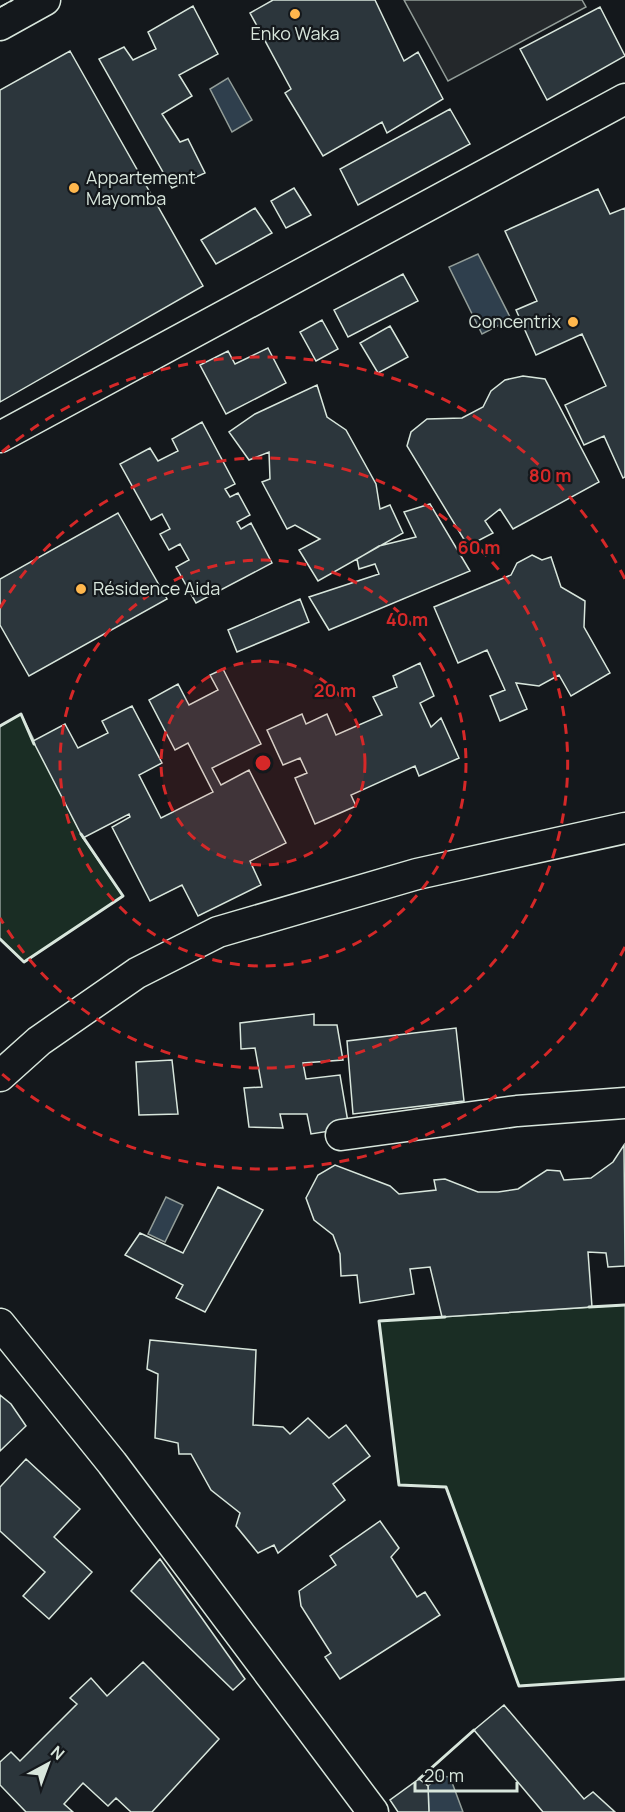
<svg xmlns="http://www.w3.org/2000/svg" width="625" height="1812" viewBox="0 0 625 1812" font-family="Manrope,sans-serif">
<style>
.green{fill:#1a2d24;stroke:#939e99;stroke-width:1.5}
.parking{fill:#24282b;stroke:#939e99;stroke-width:1.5}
.water{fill:#2f3f4d;stroke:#939e99;stroke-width:1.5}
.building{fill:#2c363c;stroke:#d8e6dc;stroke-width:1.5}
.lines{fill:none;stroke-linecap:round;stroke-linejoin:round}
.minor-casing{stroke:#d8e6dc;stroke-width:33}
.minor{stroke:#14181c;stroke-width:30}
.fence{stroke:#d8e6dc;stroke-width:1.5;stroke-dasharray:8 3;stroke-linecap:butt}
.wall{stroke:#d8e6dc;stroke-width:3}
.ring{fill:none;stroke:#d62828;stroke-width:3;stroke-dasharray:10 8}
.poi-dot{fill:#ffb74d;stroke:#14181c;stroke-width:2}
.labels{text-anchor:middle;stroke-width:4.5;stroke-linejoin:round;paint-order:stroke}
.poi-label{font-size:18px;fill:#d8e6dc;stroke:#14181c;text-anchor:start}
.centre{fill:#d62828;stroke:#14181c;stroke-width:3}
.ring-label{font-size:18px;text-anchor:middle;font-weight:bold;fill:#d62828;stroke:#14181c;stroke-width:4.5;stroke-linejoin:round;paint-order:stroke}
</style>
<rect width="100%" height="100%" fill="#14181c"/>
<path class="green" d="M21,714L83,838L123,896L24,962L0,939V726Z
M625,1305V1679L519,1686L446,1487L399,1485L379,1321Z"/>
<path class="parking" d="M404,0H582L586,7L448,81Z"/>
<path class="water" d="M228,78L252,120L232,132L210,89Z
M478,254L511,319L482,334L449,267Z
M166,1197L183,1205L165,1242L148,1234Z
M439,1776L450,1777L463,1812H429L428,1786Z"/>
<path class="building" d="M273,0H375L404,61L418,52L443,99L387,133L382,122L323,156L285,93L291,89L250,13Z
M193,6L218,54L179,75L192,96L162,114L180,142L188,139L205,173L172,188L99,59L124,47L133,60L156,49L148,32Z
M600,7L625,56L547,100L520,49Z
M70,51L203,286L0,402V90Z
M450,109L470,144L358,205L340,169Z
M294,188L311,215L286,228L271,201Z
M598,189L610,214L625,208V477L623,478L604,436L584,445L565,405L606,386L582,334L536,355L516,310L537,301L505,231Z
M255,208L272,233L216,264L201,240Z
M403,274L418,301L348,337L334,310Z
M322,320L338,349L316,361L300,332Z
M390,326L408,357L378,373L360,343Z
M268,348L286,383L226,414L200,365L228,351L235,364Z
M523,376L545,379L599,482L513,529L500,509L485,521L493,533L468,546L407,446L411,432L427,419L462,418L483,407L491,391L505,380Z
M317,385L327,417L346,430L376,484L380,509L390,505L403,533L318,581L299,550L320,539L295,525L287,529L262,482L270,479L269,452L249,460L229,432L255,414Z
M202,422L235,484L225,489L230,497L238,493L250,515L237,522L241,529L251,523L272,563L196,603L176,567L189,560L180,544L169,550L160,534L170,529L162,514L151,520L120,464L150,448L158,461L178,451L172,439Z
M430,504L470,571L329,630L309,597L379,574L375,564L359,569L357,559L379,546L416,537L404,512Z
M118,513L167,599L29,676L0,625V579Z
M532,555L542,560L551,557L561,587L585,601L584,627L610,673L571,696L559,675L539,686L516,683L527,709L500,721L490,696L505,690L487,650L458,663L434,607L511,575L517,563Z
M300,599L309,622L237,652L228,630Z
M420,663L434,696L420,703L431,727L441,718L459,758L419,776L415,766L351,795L356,806L315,824L295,778L307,773L300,758L283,765L267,730L302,714L306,724L327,714L336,735L382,715L373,697L397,687L393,676Z
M223,669L261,744L212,768L221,785L249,770L286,843L250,861L261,885L198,916L182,885L150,901L112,827L130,817L129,814L83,838L33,741L65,724L78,748L108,733L102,721L132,706L162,763L139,775L161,818L213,792L188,743L175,750L149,700L178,684L189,705L218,690L210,675Z
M314,1014V1025H337L343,1060L303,1063L306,1079L340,1075L349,1128L311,1134L307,1114H280L283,1128L249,1127L244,1088L262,1087L255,1048L241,1049L240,1023Z
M456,1028L464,1101L353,1114L347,1041Z
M172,1060L178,1114L139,1115L136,1062Z
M624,1145L625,1266L608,1267L606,1253L588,1252L592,1307L442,1317L430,1267L410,1269L414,1294L360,1303L357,1275L341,1276L340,1254L333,1235L314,1220L306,1198L318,1175L335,1165L390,1186L399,1194L436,1190L434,1180L445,1179L478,1192H498L518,1189L547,1170L560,1171L564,1180L591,1178L613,1162Z
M218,1187L263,1210L205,1312L176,1298L183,1285L125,1255L140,1233L183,1253Z
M150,1340L256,1350L253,1425L283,1427L290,1434L308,1418L329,1438L346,1425L370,1456L333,1484L345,1500L278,1553L274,1545L258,1553L236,1526L240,1513L211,1490L191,1454H179L178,1443L155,1438L158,1374L147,1369Z
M0,1395L11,1404L26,1426L0,1451Z
M26,1459L80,1509L54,1537L92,1572L49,1619L23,1596L45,1572L0,1531V1487Z
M380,1521L399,1548L391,1557L417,1597L425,1592L440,1615L340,1679L325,1657L331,1653L301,1606L299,1591L336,1565L330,1556Z
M160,1559L245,1679L233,1690L131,1591Z
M143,1662L219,1739L152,1812H131L116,1798L108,1806L83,1783L64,1804L73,1812H26L0,1785V1762L11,1752L20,1761L77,1704L70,1698L91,1678L107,1696Z
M504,1705L584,1799L593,1792L615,1812H543L474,1730Z
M419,1779L428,1786L429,1812H398L390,1800Z"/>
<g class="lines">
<defs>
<path id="minor" d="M0,25L45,0
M0,437L625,99
M0,1076L39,1041L137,973L218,932L417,874L625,828
M341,1135L517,1111L625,1103
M0,1324L112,1463L373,1812"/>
</defs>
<use href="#minor" class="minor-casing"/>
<use href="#minor" class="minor"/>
<path class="fence" d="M0,7L13,0"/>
<path class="wall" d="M0,726L21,714L34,744
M0,939L24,962L123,896L81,834
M589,1307L625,1305
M445,1317L379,1321L399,1485L446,1487L519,1686L625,1679
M419,1779L474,1730"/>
</g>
<circle cx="263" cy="763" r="102" fill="#d62828" fill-opacity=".12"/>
<g class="ring">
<circle cx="263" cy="763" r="102"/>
<circle cx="263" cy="763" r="203"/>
<path d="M0 608A305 305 0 1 1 0 918"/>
<path d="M625 947A406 406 0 0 1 2 1074M2 452A406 406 0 0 1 625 579"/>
</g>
<g class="poi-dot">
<circle cx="295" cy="14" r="6"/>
<circle cx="74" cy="188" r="6"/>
<circle cx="573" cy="322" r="6"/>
<circle cx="81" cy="589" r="6"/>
</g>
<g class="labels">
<g class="poi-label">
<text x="295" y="40" text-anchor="middle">Enko Waka</text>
<text x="86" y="184">Appartement<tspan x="86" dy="21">Mayomba</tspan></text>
<text x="561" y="328" text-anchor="end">Concentrix</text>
<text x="93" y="595">Résidence Aida</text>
</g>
</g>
<circle cx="263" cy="763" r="9" class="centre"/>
<g class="ring-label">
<text x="550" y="482">80 m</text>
<text x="479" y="554">60 m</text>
<text x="407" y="626">40 m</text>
<text x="335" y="697">20 m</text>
</g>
<g transform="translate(48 1764) rotate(41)" stroke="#14181c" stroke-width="4.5" paint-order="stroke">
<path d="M0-4.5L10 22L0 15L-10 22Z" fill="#d8e6dc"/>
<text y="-9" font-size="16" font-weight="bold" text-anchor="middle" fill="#d8e6dc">N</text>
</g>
<path d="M415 1782v9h102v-9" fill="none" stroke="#d8e6dc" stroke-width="3"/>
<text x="424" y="1782" font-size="18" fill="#d8e6dc" stroke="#14181c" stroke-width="4.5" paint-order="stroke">20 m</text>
</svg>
